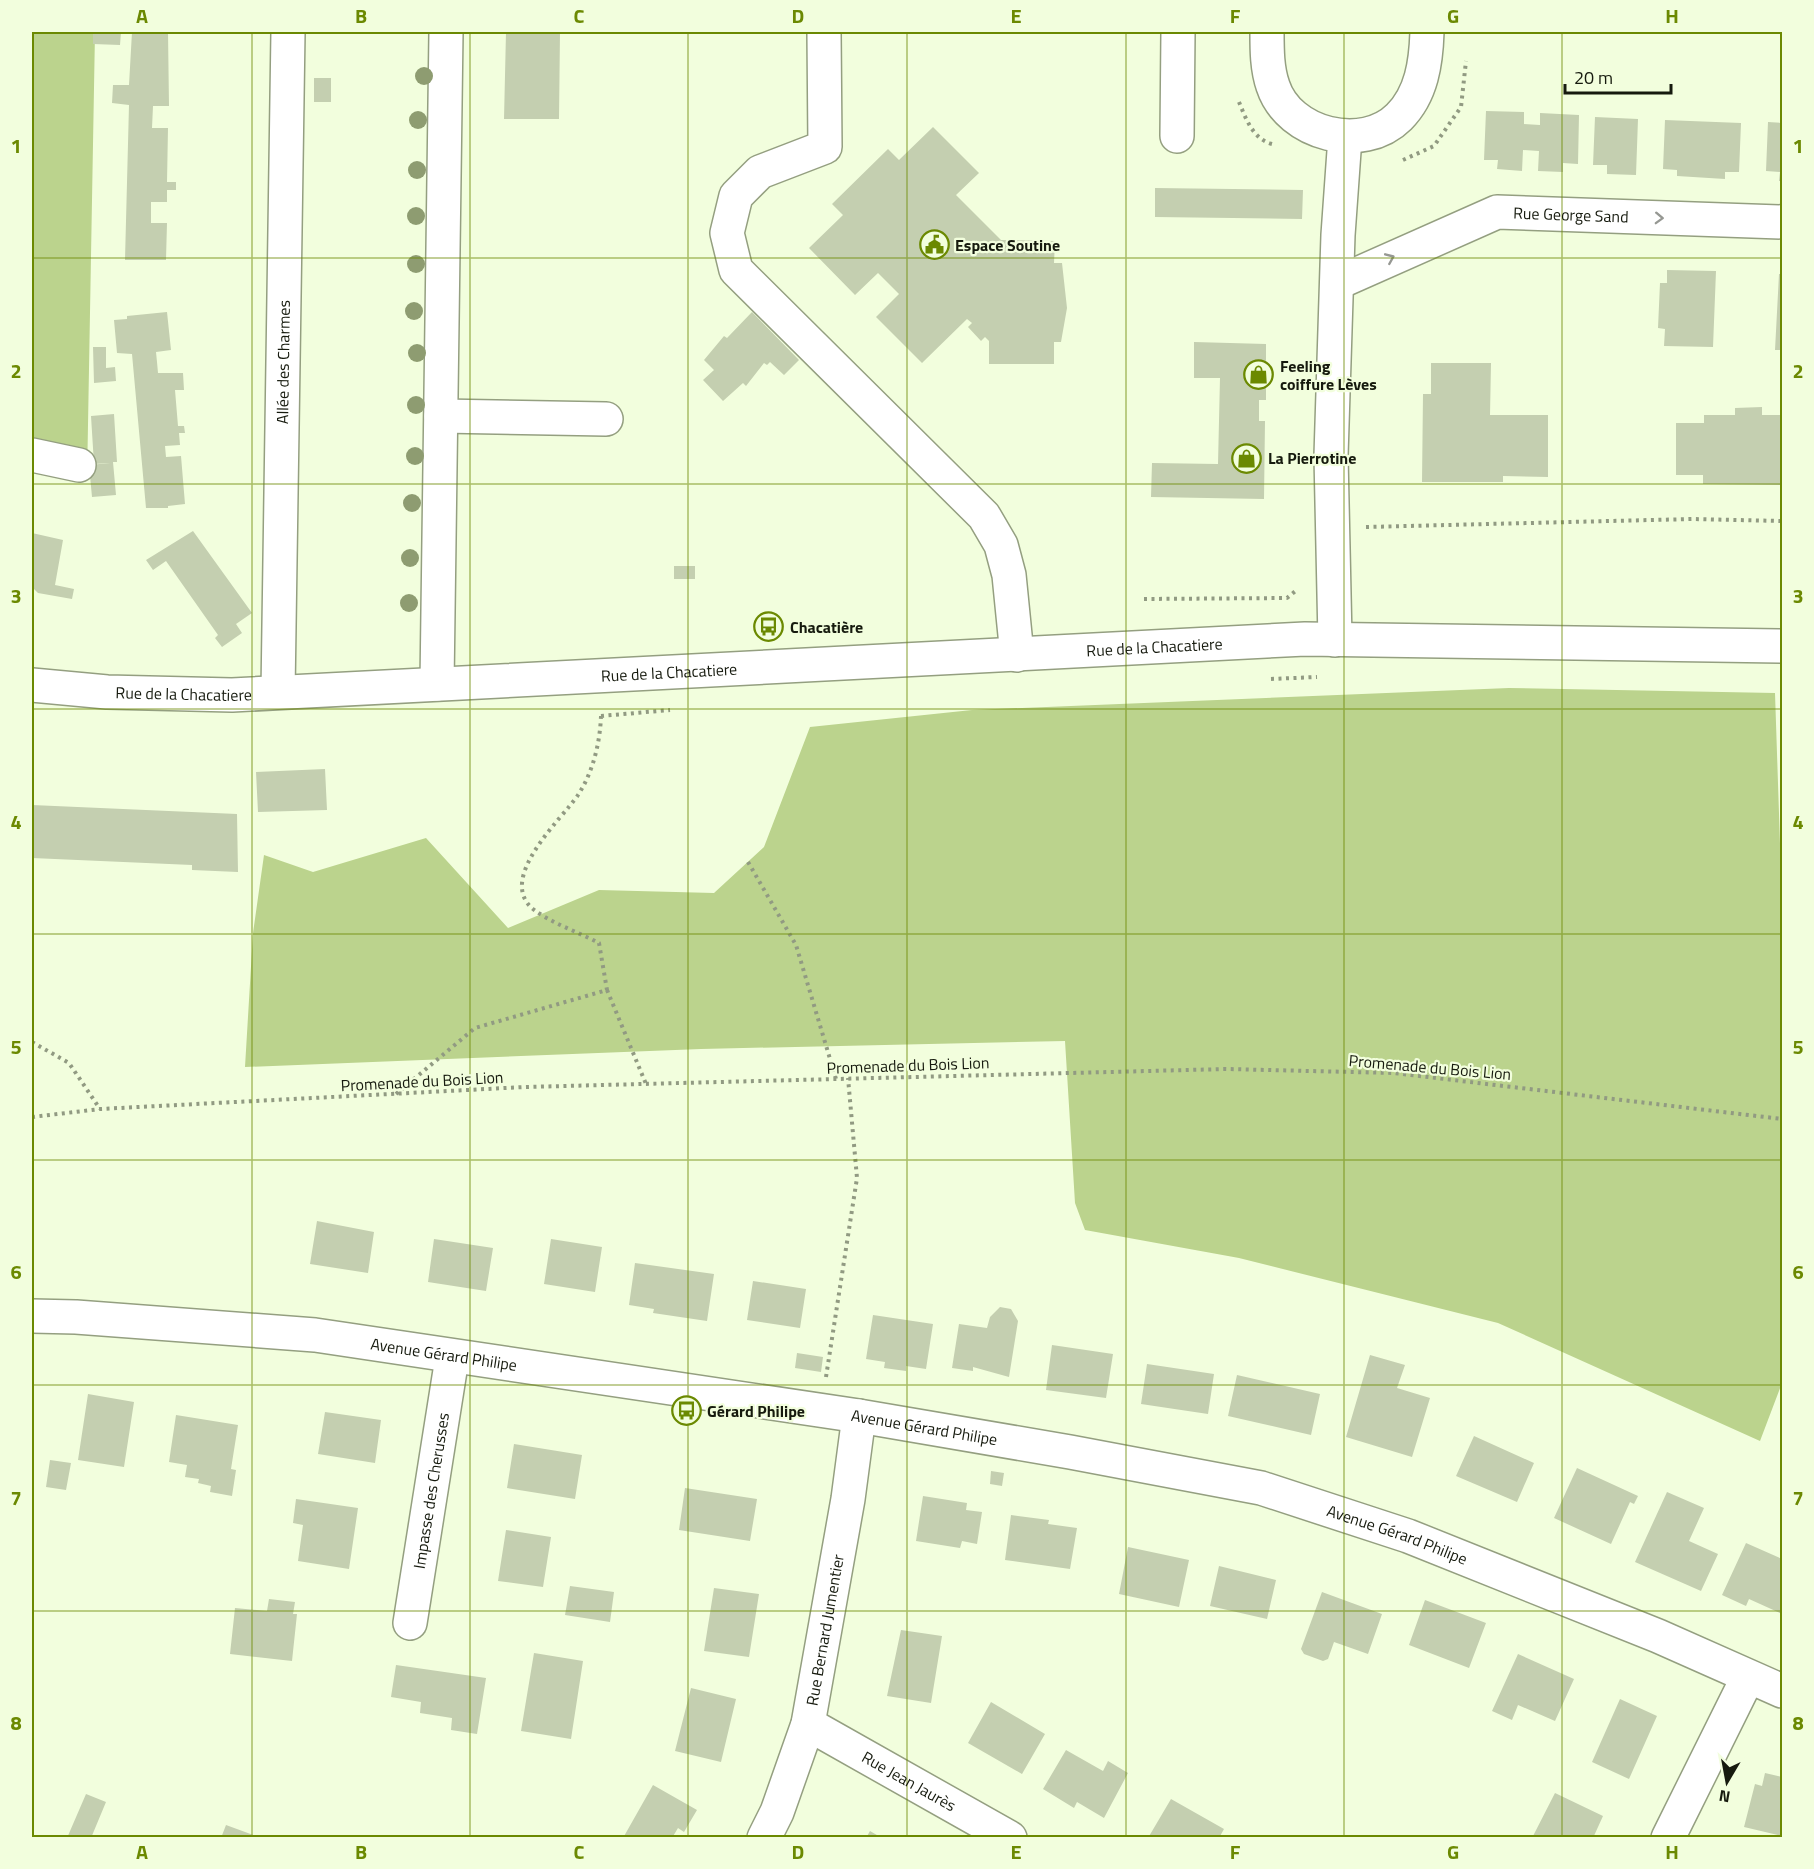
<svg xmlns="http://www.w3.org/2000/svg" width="1814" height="1869" viewBox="0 0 1814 1869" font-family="'Titillium Web',sans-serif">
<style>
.forest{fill:#bbd38d}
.building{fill:#c4cfb0}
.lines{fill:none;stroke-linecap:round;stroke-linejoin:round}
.minor-casing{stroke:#949f80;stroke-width:36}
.path{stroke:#919a82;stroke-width:4;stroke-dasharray:3 4.5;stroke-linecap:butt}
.minor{stroke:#fff;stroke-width:33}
.tree{fill:#8e9c71}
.oneway{stroke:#969893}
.grid{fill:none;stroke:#6b8901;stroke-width:1.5;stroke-opacity:0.55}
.labels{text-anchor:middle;stroke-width:4.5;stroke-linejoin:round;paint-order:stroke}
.street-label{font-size:16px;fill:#161a0e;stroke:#f2fedd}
.poi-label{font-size:16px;font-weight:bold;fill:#161a0e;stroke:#f2fedd;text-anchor:start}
.neatline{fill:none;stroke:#6b8901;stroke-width:2}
.grid-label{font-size:20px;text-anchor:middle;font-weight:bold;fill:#6b8901}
</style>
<rect width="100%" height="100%" fill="#f2fedd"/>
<path class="forest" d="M32,32H95L87,481L32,457Z
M1509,688L1775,693L1782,904V1383L1760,1441L1498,1323L1239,1258L1085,1230L1075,1203L1065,1041L701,1049L245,1067L253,933L264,855L313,872L426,838L508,928L599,890L714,893L764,847L810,727L972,710Z"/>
<path class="building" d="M93,32H121L120,45L93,44Z
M132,32H168L169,106H153L152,128H168L167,182H176V190H167V202H151V223H167L166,260H125L129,105L112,103L113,85H129Z
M506,32H560L559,119H504Z
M314,78H331V102H314Z
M1486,111L1524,112V124L1540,125V113L1579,115L1578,164L1563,163V172L1538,171L1539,151L1523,150L1522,171L1497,169L1498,160H1484Z
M1595,117L1638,119L1636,175L1607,174V165H1593Z
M1665,120L1741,123L1739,172H1725V179L1677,176V170L1663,169Z
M1768,122L1782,123V181H1779L1780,172L1766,171Z
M933,127L979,173L956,195L1001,240L1055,241L1054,263H1062L1067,308L1061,342H1054V364H989V341L985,337L981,341L968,327L972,323L967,319L922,363L876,317L899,294L878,273L855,295L809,248L843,215L832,204L888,149L899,160Z
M1155,188L1303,190L1302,219L1155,217Z
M1667,270L1716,271L1713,347L1664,346L1665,329L1658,328L1660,283H1667Z
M1779,274H1782V350H1775Z
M167,312L171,350L156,352L157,362L158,373H183L184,390H175L178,426H184L185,433H179L180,445L165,446L166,457L181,456L185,504L168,506V508H146L132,354L117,353L114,320L127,319V316Z
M752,312L799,360L784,375L770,362L767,365L764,363L746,386L743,383L723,401L703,380L714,370L704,360L724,336L727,338Z
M1194,342L1266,344V400H1259V421H1265L1264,499L1151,497L1152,463L1218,464L1220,378H1194Z
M93,347H106V368L115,367L116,381L94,383Z
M1431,363H1491L1490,415H1548V477L1503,476V482H1422L1423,394H1431Z
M1762,407V415H1782V485L1703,484V475H1676V423H1704V415H1735V408Z
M114,414L117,462H113L116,495L92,497L89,465L110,463L94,464L91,416Z
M193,531L252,613L236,624L242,633L222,647L215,638L218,635L166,561L153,570L146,560Z
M32,533L63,540L55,585L74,589L72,599L38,593L32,587Z
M674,566H695V579H674Z
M325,769L327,810L258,812L256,772Z
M32,805L237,814L238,872L192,870V865L32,858Z
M317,1221L374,1232L368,1273L310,1264Z
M434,1239L493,1248L486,1291L428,1282Z
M551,1239L602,1247L595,1292L544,1284Z
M635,1263L714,1274L707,1321L653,1313L654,1309L629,1305Z
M753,1281L806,1289L800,1328L747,1320Z
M1000,1307L1011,1309L1018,1321L1009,1377L973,1367V1371L952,1368L959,1324L987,1328L990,1317Z
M873,1315L933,1324L926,1369L906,1366V1371L884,1368L885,1362L866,1359Z
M1052,1345L1113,1354L1106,1398L1046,1390Z
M797,1353L823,1357L821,1372L795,1368Z
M1370,1355L1405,1365L1397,1388L1430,1398L1412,1457L1346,1437Z
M1147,1364L1214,1374L1208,1414L1141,1404Z
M1237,1375L1320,1394L1311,1435L1228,1416Z
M88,1394L134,1402L124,1467L78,1460Z
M325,1412L381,1420L375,1463L318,1454Z
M176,1415L238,1425L231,1469L236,1470L232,1496L210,1492L211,1486L198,1483L199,1479L185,1477L187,1465L169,1462Z
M1474,1436L1534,1463L1517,1502L1456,1476Z
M514,1444L582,1455L575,1499L507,1488Z
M50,1460L71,1463L66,1490L46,1487Z
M1577,1468L1638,1496L1634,1504L1630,1502L1611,1544L1554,1518Z
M991,1471L1004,1473L1002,1486L990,1484Z
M685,1488L757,1499L750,1541L679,1530Z
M1667,1492L1704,1508L1689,1541L1718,1554L1701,1591L1635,1562Z
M923,1496L967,1503L966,1510L982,1512L977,1544L962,1541L960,1548L916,1541Z
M296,1499L358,1508L349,1569L298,1561L303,1525L293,1523Z
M1011,1515L1049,1520L1048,1524L1077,1528L1070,1569L1005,1560Z
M506,1530L551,1537L543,1587L498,1581Z
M1746,1543L1782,1559V1614L1749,1599L1746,1606L1722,1595Z
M1128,1547L1189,1560L1179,1607L1119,1594Z
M1219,1566L1276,1580L1267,1619L1210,1606Z
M570,1586L614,1592L610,1622L565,1615Z
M714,1588L759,1594L749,1657L704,1651Z
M1322,1592L1382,1614L1368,1654L1334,1642L1328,1659L1323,1661L1304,1654L1301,1649Z
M269,1599L295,1602L293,1614H297L292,1661L230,1654L235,1608L267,1611Z
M1425,1600L1486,1623L1469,1668L1409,1645Z
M901,1630L942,1636L931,1703L887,1696Z
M534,1653L583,1661L571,1739L521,1731Z
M1518,1654L1574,1679L1555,1721L1518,1705L1512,1720L1492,1711Z
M396,1665L486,1678L477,1734L451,1730L452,1718L420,1713L421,1702L391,1697Z
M691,1688L736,1699L721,1762L675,1751Z
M1620,1699L1657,1716L1629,1779L1592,1762Z
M991,1702L1045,1734L1022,1774L968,1743Z
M1066,1750L1103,1771L1108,1761L1128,1773L1104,1818L1077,1802L1074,1808L1043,1789Z
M1765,1773L1782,1777V1836L1744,1827L1755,1784L1762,1786Z
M653,1785L697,1810L684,1832L678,1828L672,1838H623Z
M1555,1793L1603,1816L1593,1838H1532Z
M86,1794L106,1802L91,1838H67Z
M1171,1799L1224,1829L1219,1838H1148Z
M226,1825L259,1837V1838H221Z
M870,1831L882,1838H866Z"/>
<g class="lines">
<defs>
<g id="minor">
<path d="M824,32L825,147L760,172L736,196L727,233L736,270L984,516L1001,545L1009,575L1017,655"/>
<path d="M1267,32C1267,50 1267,69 1273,86C1289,135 1363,153 1399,117C1422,94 1426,62 1427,32"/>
<path d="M1177,136L1178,32"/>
<path id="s1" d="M1337,283L1497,212L1782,222"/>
<path d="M441,416L606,419"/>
<path d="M32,455L79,465"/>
<path d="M1335,640L1331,456L1338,235L1345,137"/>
<path d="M437,684L446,32"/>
<path id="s2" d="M32,685L107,692L232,695L1305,639L1782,646"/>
<path id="s3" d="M278,692L288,32"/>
<path id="s4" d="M32,1316L76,1317L315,1335L859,1416L1070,1452L1261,1488L1408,1536L1658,1636L1782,1691"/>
<path id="s5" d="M410,1623L452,1358"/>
<path id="s6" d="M808,1724L1010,1838"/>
<path id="s7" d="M764,1838L777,1812L808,1724L848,1499L859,1416"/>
<path d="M1668,1838L1748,1677"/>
</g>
</defs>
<use href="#minor" class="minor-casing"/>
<path class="path" d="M1239,102C1246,119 1253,139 1272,144
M1403,160L1434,146L1461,107L1466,61
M1366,527L1692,519L1782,521
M1144,599L1287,598L1298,589
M1271,679L1317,677
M601,716L670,710
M748,862L796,945L836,1079
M607,990L646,1084
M32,1042L69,1063L100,1109
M396,1094L475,1028L607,990L599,943C578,932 551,923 533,909C496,878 562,819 578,795C593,772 600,743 601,716
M32,1117L100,1109L525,1087L1226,1069L1394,1073L1782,1119
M826,1377L857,1178L848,1078"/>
<use href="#minor" class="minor"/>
</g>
<g class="tree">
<circle cx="424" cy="76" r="9"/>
<circle cx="418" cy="120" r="9"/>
<circle cx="417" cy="170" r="9"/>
<circle cx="416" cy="216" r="9"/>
<circle cx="416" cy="264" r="9"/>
<circle cx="414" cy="311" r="9"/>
<circle cx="417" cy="353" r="9"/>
<circle cx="416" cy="405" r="9"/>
<circle cx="415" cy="456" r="9"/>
<circle cx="412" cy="503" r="9"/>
<circle cx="410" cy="558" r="9"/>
<circle cx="409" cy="603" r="9"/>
</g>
<defs><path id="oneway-chevron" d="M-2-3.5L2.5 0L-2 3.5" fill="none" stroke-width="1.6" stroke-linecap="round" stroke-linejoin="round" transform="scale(1.5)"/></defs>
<g class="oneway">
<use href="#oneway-chevron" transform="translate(1659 218) rotate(2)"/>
<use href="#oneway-chevron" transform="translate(1390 258) rotate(-23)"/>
</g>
<path class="grid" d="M252,32V1838M470,32V1838M688,32V1838M907,32V1838M1126,32V1838M1344,32V1838M1562,32V1838M32,258H1782M32,484H1782M32,709H1782M32,934H1782M32,1160H1782M32,1385H1782M32,1611H1782"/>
<defs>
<symbol id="civic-ring" viewBox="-11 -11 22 22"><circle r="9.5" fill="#f2fedd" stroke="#6b8901" stroke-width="1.5"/><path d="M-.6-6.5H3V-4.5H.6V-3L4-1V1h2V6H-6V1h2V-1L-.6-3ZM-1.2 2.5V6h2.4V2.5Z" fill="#6b8901"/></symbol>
<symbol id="shop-ring" viewBox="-11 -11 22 22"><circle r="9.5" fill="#f2fedd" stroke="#6b8901" stroke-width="1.5"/><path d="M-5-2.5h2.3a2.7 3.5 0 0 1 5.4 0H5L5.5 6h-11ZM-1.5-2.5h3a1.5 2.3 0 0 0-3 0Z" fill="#6b8901"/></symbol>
<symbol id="bus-ring" viewBox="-11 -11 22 22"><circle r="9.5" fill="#f2fedd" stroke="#6b8901" stroke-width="1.5"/><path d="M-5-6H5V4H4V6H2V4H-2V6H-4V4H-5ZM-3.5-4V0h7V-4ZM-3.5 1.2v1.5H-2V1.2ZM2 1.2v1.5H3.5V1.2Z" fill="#6b8901"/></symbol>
</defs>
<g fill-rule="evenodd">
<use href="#civic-ring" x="918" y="228" width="33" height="33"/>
<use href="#shop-ring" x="1242" y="358" width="33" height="33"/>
<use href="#shop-ring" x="1230" y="442" width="33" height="33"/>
<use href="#bus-ring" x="752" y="610" width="33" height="33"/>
<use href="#bus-ring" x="670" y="1394" width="33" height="33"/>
</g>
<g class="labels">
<g class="street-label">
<text dy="6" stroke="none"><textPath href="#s1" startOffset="249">Rue George Sand</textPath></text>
<text dy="6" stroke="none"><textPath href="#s3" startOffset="330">Allée des Charmes</textPath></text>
<text dy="6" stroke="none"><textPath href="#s2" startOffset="1124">Rue de la Chacatiere</textPath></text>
<text dy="6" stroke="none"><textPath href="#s2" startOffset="638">Rue de la Chacatiere</textPath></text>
<text dy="6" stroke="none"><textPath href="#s2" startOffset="152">Rue de la Chacatiere</textPath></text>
<text transform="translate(908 1065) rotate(-2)" y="6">Promenade du Bois Lion</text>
<text transform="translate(1430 1067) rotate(5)" y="6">Promenade du Bois Lion</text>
<text transform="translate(422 1081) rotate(-3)" y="6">Promenade du Bois Lion</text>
<text dy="6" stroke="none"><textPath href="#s4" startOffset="414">Avenue Gérard Philipe</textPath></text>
<text dy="6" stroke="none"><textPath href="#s4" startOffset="900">Avenue Gérard Philipe</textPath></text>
<text dy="6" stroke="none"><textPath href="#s5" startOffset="134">Impasse des Cherusses</textPath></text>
<text dy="6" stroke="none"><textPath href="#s4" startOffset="1386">Avenue Gérard Philipe</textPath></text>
<text dy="6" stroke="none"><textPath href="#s7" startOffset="218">Rue Bernard Jumentier</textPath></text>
<text dy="6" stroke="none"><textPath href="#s6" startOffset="116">Rue Jean Jaurès</textPath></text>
</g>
<g class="poi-label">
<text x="955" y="251">Espace Soutine</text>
<text x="1280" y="372">Feeling<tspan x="1280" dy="18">coiffure Lèves</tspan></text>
<text x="1268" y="464">La Pierrotine</text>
<text x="790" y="633">Chacatière</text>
<text x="707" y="1417">Gérard Philipe</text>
</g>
</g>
<rect width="1814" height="1869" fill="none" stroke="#f2fedd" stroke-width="66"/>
<g transform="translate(1727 1782) rotate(190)" stroke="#f2fedd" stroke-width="4.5" paint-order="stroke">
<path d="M0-4.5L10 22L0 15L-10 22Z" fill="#161a0e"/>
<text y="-9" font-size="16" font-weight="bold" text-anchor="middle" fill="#161a0e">N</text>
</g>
<path d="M1565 84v9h106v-9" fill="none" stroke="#161a0e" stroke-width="3"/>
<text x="1574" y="84" font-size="18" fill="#161a0e" stroke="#f2fedd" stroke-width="4.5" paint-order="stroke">20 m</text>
<rect x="33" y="33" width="1748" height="1803" class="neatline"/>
<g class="grid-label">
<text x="142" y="23">A</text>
<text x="361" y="23">B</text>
<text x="579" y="23">C</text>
<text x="798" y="23">D</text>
<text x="1016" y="23">E</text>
<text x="1235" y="23">F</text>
<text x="1453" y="23">G</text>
<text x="1672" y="23">H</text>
<text x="16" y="153">1</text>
<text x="1798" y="153">1</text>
<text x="16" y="378">2</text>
<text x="1798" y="378">2</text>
<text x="16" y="603">3</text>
<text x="1798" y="603">3</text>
<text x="16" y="829">4</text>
<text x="1798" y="829">4</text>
<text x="16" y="1054">5</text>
<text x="1798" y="1054">5</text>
<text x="16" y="1279">6</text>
<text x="1798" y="1279">6</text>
<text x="16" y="1505">7</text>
<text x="1798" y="1505">7</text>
<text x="16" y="1730">8</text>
<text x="1798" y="1730">8</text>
<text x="142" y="1859">A</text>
<text x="361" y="1859">B</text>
<text x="579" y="1859">C</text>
<text x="798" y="1859">D</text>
<text x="1016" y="1859">E</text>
<text x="1235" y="1859">F</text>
<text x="1453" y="1859">G</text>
<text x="1672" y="1859">H</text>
</g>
</svg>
